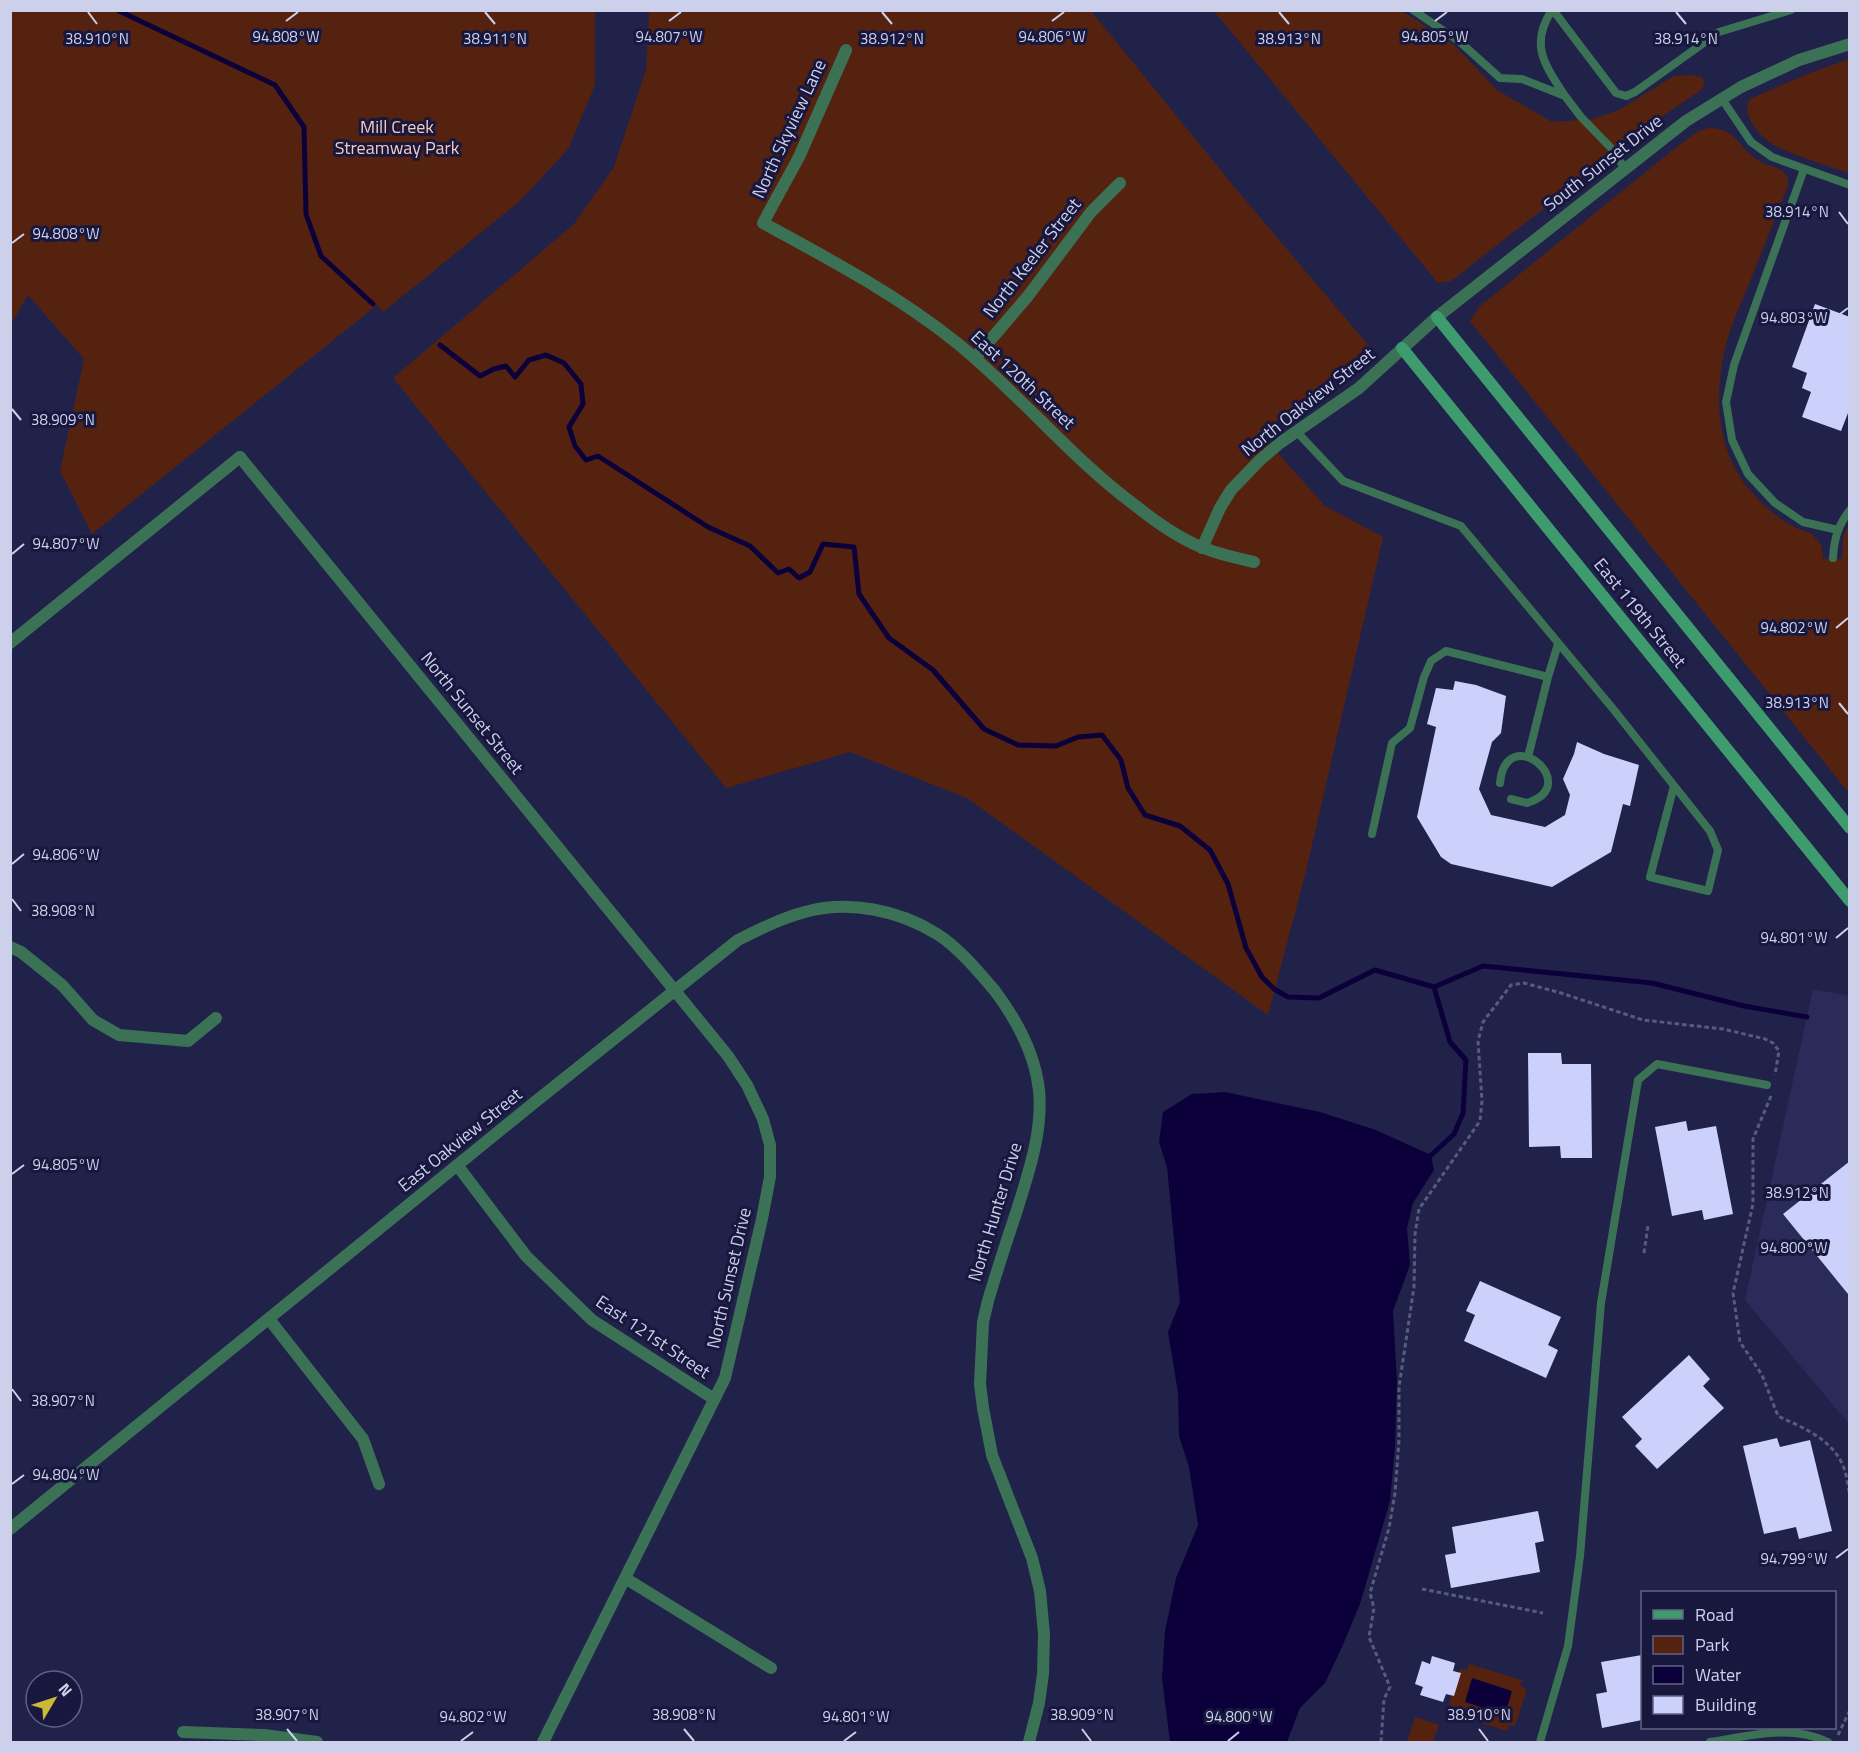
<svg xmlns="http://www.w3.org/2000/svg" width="1860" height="1753" viewBox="0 0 1860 1753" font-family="'Titillium Web',sans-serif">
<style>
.built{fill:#2a2b59}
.green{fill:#562210}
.water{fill:#0c003b}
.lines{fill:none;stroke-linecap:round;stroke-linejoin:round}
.stream{stroke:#0c003b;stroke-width:5}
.building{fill:#cbd1fa}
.path{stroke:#595b7e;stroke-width:3;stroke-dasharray:4.5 3;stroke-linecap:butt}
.service{stroke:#3b7255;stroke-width:8}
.minor{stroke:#3b7255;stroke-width:12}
.tertiary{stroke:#3b7255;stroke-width:12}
.secondary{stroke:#3e9b6e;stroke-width:12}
.ticks{fill:none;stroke:#ccd0ea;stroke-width:2}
.labels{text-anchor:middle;stroke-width:6;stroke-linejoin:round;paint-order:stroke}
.park-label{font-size:18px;fill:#f6cabb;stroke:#18183f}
.street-label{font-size:18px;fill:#ccd0ea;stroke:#18183f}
.ticks-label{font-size:15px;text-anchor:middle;fill:#ccd0ea;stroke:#18183f;stroke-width:6;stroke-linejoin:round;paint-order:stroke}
</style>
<rect width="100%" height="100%" fill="#21224a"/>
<path class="built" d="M1813,989L1849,996V1424L1745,1300Z"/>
<path class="green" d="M10,11H595V85L568,149L520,201L383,312L377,305L92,534L60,471L84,359L28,295L11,324Z
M649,11H1091L1236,189L1369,346L1261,434L1325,506L1383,537L1306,871L1268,1015L967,798L850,752L726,788L393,378L574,224L614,167L646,70Z
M1214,11H1402L1454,45L1497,90L1552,122L1593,119L1619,110L1674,76L1691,75L1702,77L1705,83L1701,90L1664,115L1451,281L1438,283Z
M1849,59V173C1826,165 1795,156 1774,145C1760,137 1740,114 1750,99L1807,74Z
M1709,128C1737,128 1738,148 1759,161C1767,166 1778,166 1784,173C1789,177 1788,181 1788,186C1776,216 1764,246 1752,276C1744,297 1733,319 1727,341C1713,393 1715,455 1755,496C1770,512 1790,528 1811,533L1822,546L1823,559H1842L1843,537L1849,524V793L1470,321L1479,307L1679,145L1699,131Z
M1469,1664L1522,1680L1520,1686L1527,1689L1515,1726L1509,1725L1507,1731L1454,1714L1456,1707L1449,1704L1460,1669L1467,1670Z
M1415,1717L1439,1725L1433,1742H1407Z"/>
<path class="water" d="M1225,1092L1320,1112L1376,1130L1431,1155L1434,1170L1413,1203L1407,1228L1410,1265L1393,1311L1397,1381L1395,1447L1390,1501L1360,1604L1342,1647L1325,1683L1300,1708L1287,1742H1170L1162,1678L1165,1631L1176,1578L1198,1525L1189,1467L1179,1436L1178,1393L1168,1332L1180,1302L1167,1167L1159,1142L1163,1112L1192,1094Z
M1472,1678L1512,1691L1505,1715L1465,1702Z"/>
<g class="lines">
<path class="stream" d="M117,10L275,85L304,127L306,214L321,256L373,304
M440,345L480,376L494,369L506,366L515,377L529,360L546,355L564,363L581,384L583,404L569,427L575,446L586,460L598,456L708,527L750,546L778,573L789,569L799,578L810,572L823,544L854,547L859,594L889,638L933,670L984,729L1018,745L1056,746L1078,737L1102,735L1121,760L1128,788L1145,815L1180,826L1210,850L1228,884L1246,948L1262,977L1274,989L1288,997L1319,998L1375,970L1434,987L1483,966L1652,983L1744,1006L1807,1017
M1427,1159L1454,1134L1463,1113L1466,1060L1450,1042L1434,987"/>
</g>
<path class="building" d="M1815,304L1850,317V408L1841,431L1802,417L1811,392L1802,388L1807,373L1792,367Z
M1455,681L1476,685L1506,696L1501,733L1492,742L1479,789L1491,815L1545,827L1565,815L1570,795L1563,779L1574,754L1577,742L1604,754L1639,765L1630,806L1623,804L1611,852L1552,887L1451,864L1441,857L1417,817L1436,727L1427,724L1436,688L1453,690Z
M1528,1053H1561L1562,1064H1591L1592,1158H1561L1560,1146L1529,1147Z
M1686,1121L1688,1131L1716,1126L1733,1214L1704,1220L1702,1210L1672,1216L1655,1127Z
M1850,1161V1293L1848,1294L1783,1214Z
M1480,1281L1561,1317L1548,1345L1558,1350L1546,1378L1464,1341L1475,1315L1466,1311Z
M1689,1355L1710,1379L1703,1386L1724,1408L1657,1469L1635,1446L1642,1439L1622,1417Z
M1777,1438L1780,1447L1810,1440L1832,1531L1799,1539L1796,1527L1764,1534L1743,1446Z
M1538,1511L1544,1541L1535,1543L1540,1572L1451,1588L1445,1555L1456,1553L1452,1527Z
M1642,1655V1720L1602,1728L1596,1694L1607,1692L1601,1662Z
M1432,1656L1455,1663L1453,1671L1461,1673L1454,1696L1446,1694L1443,1702L1420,1695L1423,1687L1415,1684L1422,1661L1430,1664Z"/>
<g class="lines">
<path class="path" d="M1771,1096L1753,1139V1204L1733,1293L1740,1342L1762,1375L1778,1416C1803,1428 1833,1439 1844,1468C1847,1476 1848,1487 1850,1496
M1644,1253L1648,1226
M1422,1589L1543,1613
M1838,1735L1850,1710
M1381,1742L1384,1699L1390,1687L1369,1637L1374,1608L1370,1593L1389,1528L1395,1493L1399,1440V1387L1414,1287L1415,1234L1419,1209L1480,1121L1482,1101L1478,1041L1483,1022L1511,985L1524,983L1561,993L1643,1020L1723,1029L1765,1039L1773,1043L1779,1051L1775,1075"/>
<path class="service" d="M1413,10L1460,42L1500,78L1522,79L1565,96L1581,117L1612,149L1625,169
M1552,10C1529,45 1545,65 1565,96
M1553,10L1616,93L1626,96L1635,92L1719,32L1791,10
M1722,99L1751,142L1772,157L1850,185
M1804,169L1734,365L1726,402L1732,440L1748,474L1775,503L1803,522L1838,530
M1297,432L1343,481L1461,526L1614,710L1710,831L1718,850L1708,891L1650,877L1674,786
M1833,558C1834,539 1838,525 1850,510
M1528,757L1548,677
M1500,783C1506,720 1585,785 1527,803L1511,799
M1372,834L1392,743L1410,728L1424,677L1431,661L1446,651L1548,677L1558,644
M1540,1742L1568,1646L1580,1556L1601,1303L1638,1080L1657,1064L1767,1085
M1710,1742C1749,1736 1791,1724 1828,1742"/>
<path class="minor" d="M846,50L799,157L763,223C831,260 897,295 957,343C1020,394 1071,458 1136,506C1156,522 1177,537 1201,547C1218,554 1237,558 1254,562
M975,358L1028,296L1091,212L1120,183
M240,457L728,1056L747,1085L763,1119L770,1145V1177L762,1219L725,1378L543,1742
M1202,548L1220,508L1231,490L1260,460L1280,443L1359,388L1437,317L1686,121L1741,87L1799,60L1850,44
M10,947L21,952L62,985L93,1020L119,1035L188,1041L216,1018
M457,1165L526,1256L592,1320L714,1399
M269,1319L363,1439L379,1484
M10,1529L535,1102L738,940C760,929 782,918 805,912C849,900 899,910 937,934C958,947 979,972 995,991C1016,1019 1035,1054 1039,1090C1043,1131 1029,1171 1017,1210C1007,1240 997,1270 988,1301L983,1322L980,1384L983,1408L992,1455L1032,1558L1040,1591L1044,1634L1043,1674L1039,1703L1029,1742
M625,1578L771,1668
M183,1732L264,1735L317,1742"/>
<path class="tertiary" d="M10,643L240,457"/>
<path class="secondary" d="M1437,317L1850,828
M1402,348L1850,901"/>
</g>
<path class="ticks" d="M88,12L97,24M485,12L495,24M882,12L892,24M1279,12L1289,24M1676,12L1686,24M286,21L298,12M669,21L681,12M1052,21L1064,12M1435,21L1447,12M1839,212L1848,224M12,243L24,234M1836,317L1848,308M12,409L21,420M12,554L24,544M1836,628L1848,618M1839,703L1848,714M12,864L24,854M12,899L21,911M1836,938L1848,928M12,1174L24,1165M1839,1193L1848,1205M1836,1248L1848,1239M12,1389L21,1401M12,1484L24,1475M1836,1558L1848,1549M287,1729L297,1741M684,1729L694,1741M1082,1729L1091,1741M1479,1729L1488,1741M461,1741L473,1732M844,1741L856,1732M1228,1741L1239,1732"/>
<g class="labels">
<g class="park-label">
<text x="397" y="133">Mill Creek<tspan x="397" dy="21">Streamway Park</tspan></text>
</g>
<g class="street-label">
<text transform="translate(789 129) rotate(-65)" y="6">North Skyview Lane</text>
<text transform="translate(1603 163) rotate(-38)" y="6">South Sunset Drive</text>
<text transform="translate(1032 258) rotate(-52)" y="6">North Keeler Street</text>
<text transform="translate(1023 380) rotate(43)" y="6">East 120th Street</text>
<text transform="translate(1308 402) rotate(-38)" y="6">North Oakview Street</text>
<text transform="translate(1640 613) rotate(51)" y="6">East 119th Street</text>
<text transform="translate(472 713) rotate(51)" y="6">North Sunset Street</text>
<text transform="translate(460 1140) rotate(-39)" y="6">East Oakview Street</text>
<text transform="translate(995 1212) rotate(-73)" y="6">North Hunter Drive</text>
<text transform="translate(729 1278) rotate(-77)" y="6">North Sunset Drive</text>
<text transform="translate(653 1337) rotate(34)" y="6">East 121st Street</text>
</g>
</g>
<g class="ticks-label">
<text x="669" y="42">94.807°W</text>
<text x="1435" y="42">94.805°W</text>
<text x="286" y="42">94.808°W</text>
<text x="1052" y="42">94.806°W</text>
<text x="97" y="44">38.910°N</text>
<text x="495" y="44">38.911°N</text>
<text x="892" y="44">38.912°N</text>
<text x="1289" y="44">38.913°N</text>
<text x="1686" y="44">38.914°N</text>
<text x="1797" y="217">38.914°N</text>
<text x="66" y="239">94.808°W</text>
<text x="1794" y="323">94.803°W</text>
<text x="63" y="425">38.909°N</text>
<text x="66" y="549">94.807°W</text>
<text x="1794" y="633">94.802°W</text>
<text x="1797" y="708">38.913°N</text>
<text x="66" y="860">94.806°W</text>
<text x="63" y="916">38.908°N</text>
<text x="1794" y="943">94.801°W</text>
<text x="66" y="1170">94.805°W</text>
<text x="1797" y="1198">38.912°N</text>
<text x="1794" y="1253">94.800°W</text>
<text x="63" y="1406">38.907°N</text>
<text x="66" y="1480">94.804°W</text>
<text x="1794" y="1564">94.799°W</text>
<text x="287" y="1720">38.907°N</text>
<text x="684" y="1720">38.908°N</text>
<text x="1082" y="1720">38.909°N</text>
<text x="1479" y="1720">38.910°N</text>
<text x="473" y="1722">94.802°W</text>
<text x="856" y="1722">94.801°W</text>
<text x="1239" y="1722">94.800°W</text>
</g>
<rect width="1860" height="1753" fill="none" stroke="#ccd0ea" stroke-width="24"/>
<rect x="1641" y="1591" width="195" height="138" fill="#18183f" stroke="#606283" stroke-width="1.5"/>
<rect x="1653" y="1610" width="30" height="9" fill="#3e9b6e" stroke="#606283" stroke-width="1.5"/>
<text x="1695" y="1621" font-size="18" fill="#ccd0ea">Road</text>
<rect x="1653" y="1636" width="30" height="18" fill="#562210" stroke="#606283" stroke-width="1.5"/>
<text x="1695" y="1651" font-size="18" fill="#ccd0ea">Park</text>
<rect x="1653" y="1666" width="30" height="18" fill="#0c003b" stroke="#606283" stroke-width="1.5"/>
<text x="1695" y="1681" font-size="18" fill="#ccd0ea">Water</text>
<rect x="1653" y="1696" width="30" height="18" fill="#cbd1fa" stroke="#606283" stroke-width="1.5"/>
<text x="1695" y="1711" font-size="18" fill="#ccd0ea">Building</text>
<g transform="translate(54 1699) rotate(51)"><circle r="28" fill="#18183f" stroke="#606283" stroke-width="1.5"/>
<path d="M0-4.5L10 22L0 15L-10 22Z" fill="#ceb837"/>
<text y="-9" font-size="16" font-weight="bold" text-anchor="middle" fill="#ccd0ea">N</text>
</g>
</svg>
